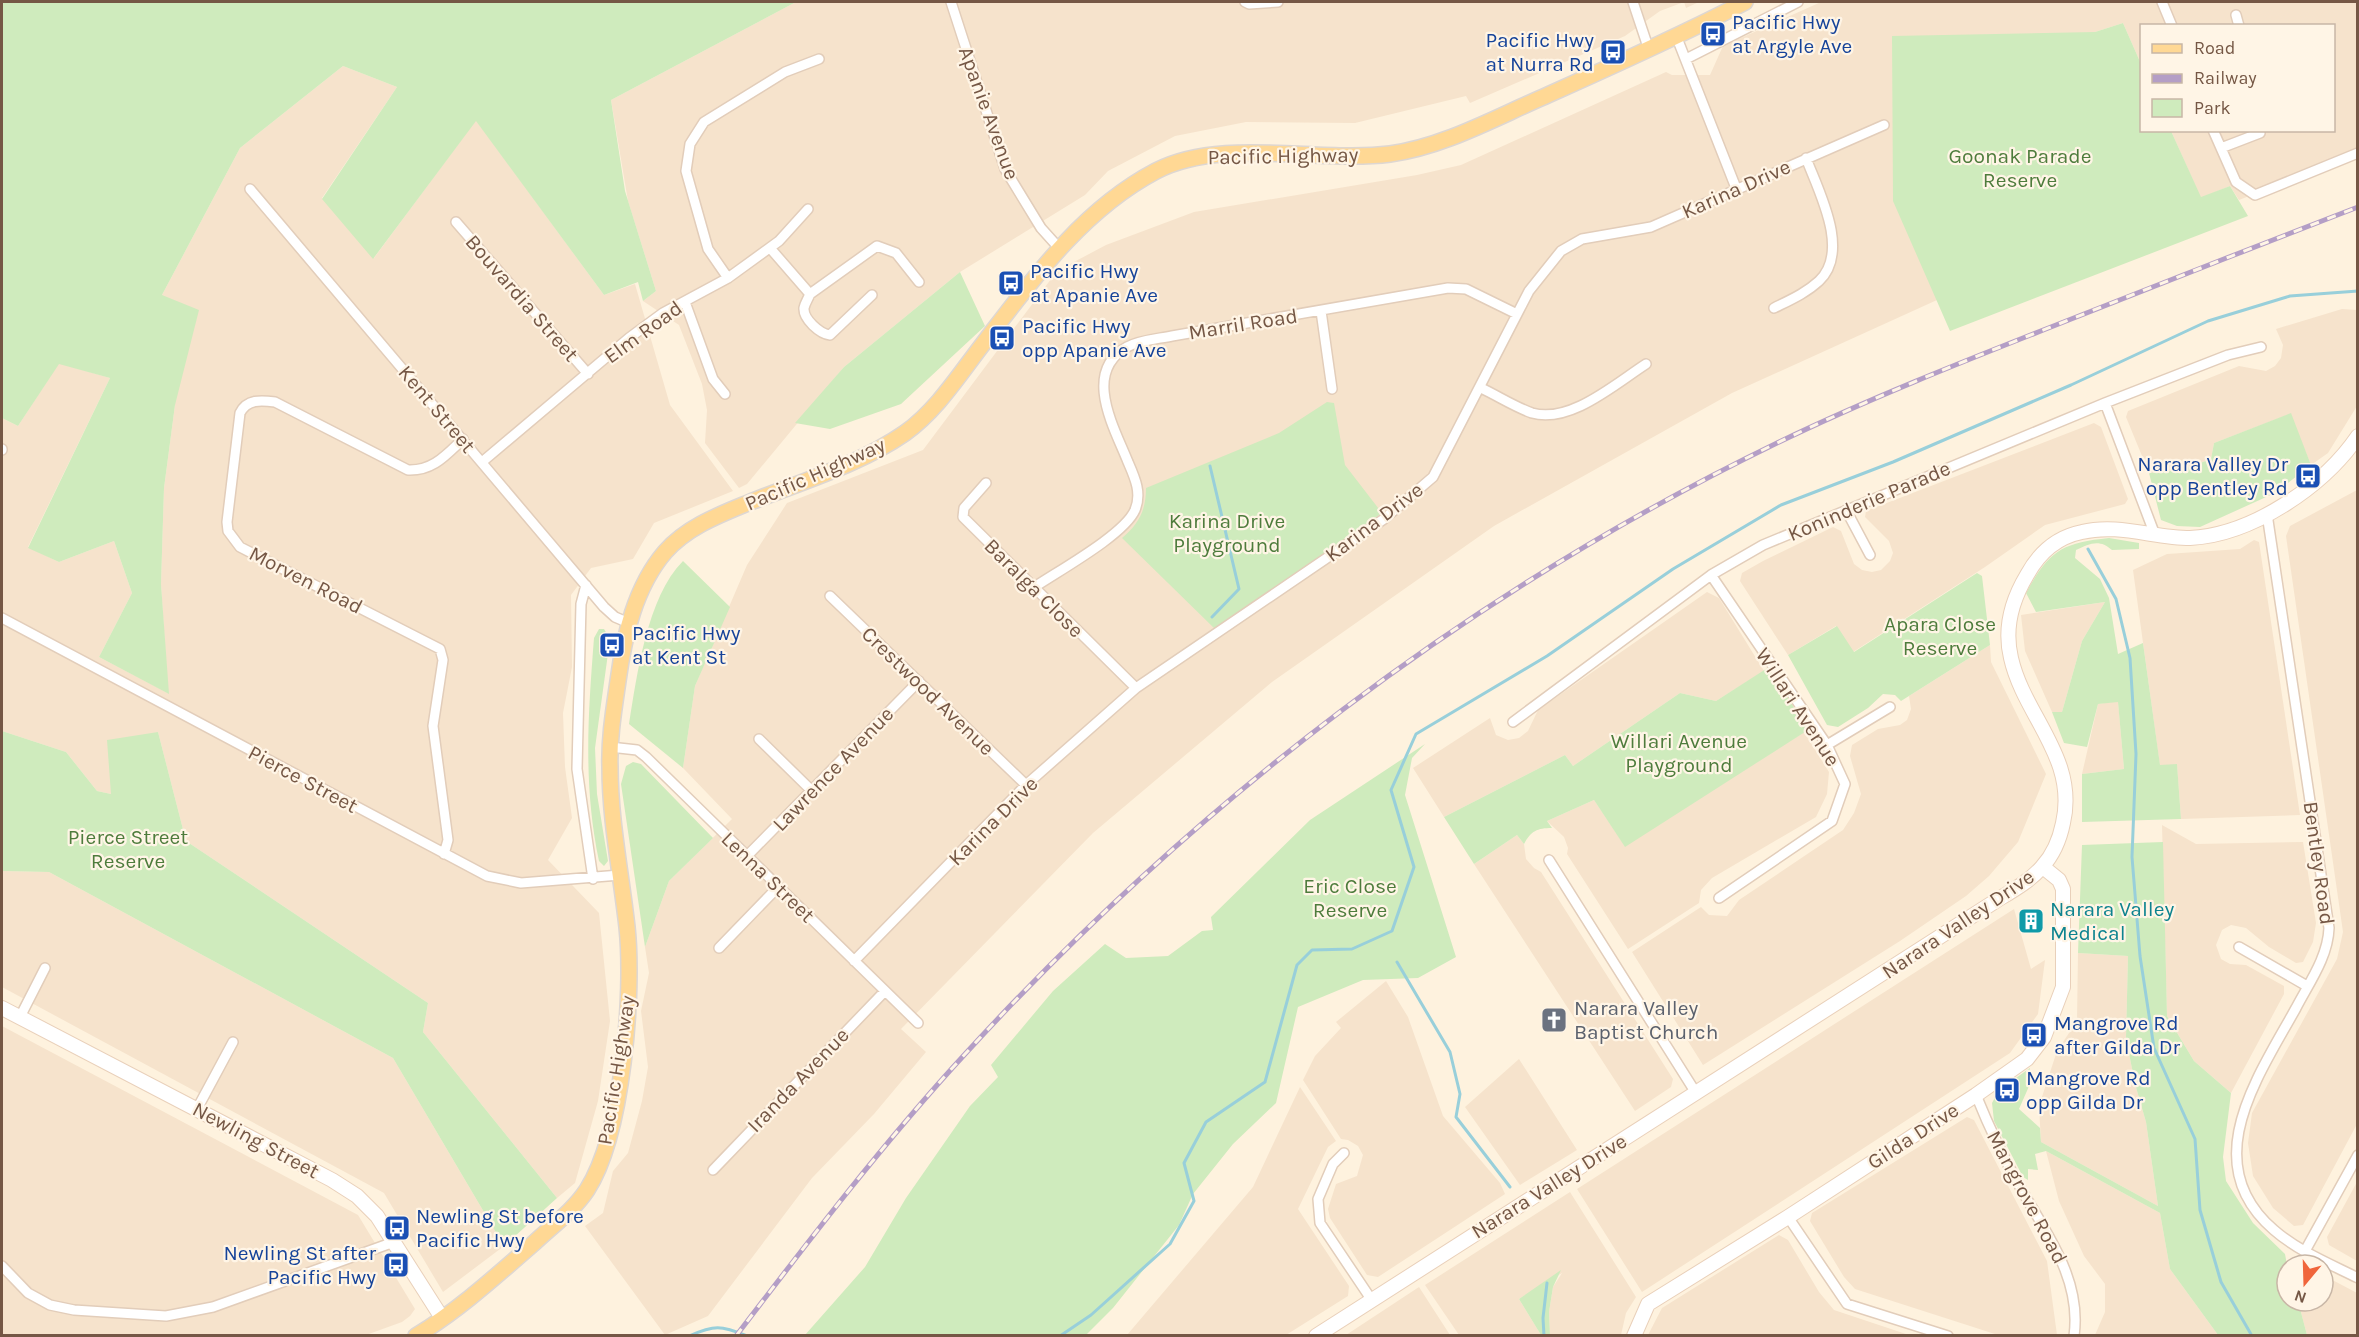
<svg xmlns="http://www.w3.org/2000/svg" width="2359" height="1337" viewBox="0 0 2359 1337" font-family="Karla,sans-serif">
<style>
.residential{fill:#f6e3cc}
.green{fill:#cfebbd}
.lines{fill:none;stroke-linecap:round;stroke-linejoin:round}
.stream{stroke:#98cfda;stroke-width:3}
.street-casing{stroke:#e2cdba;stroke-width:12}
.secondary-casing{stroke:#e9d0ba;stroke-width:16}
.primary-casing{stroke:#ded7d2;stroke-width:18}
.street{stroke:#fff;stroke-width:9}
.secondary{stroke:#fff;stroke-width:14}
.primary{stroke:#ffd894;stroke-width:15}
.rail-casing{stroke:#b49ec6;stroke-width:5}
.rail{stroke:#fff5e6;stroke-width:3;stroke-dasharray:9;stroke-linecap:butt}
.labels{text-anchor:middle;stroke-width:4.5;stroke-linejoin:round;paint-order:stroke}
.transit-label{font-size:21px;fill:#164399;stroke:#fff5e6;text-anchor:start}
.street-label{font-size:21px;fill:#755745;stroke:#fff5e6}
.park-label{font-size:21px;fill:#4e7c3c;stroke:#fff5e6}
.culture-label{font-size:21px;fill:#0d838f;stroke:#fff5e6;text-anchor:start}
.worship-label{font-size:21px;fill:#5b616d;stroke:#fff5e6;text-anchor:start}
</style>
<rect width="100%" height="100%" fill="#fef2de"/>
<path class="residential" d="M796,2H1699L1686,8L1684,2L1660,11L1625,36L1470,103L1466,96L1355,123L1246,122L1175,136L1108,171L1085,195L960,272L844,367L747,484L739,488L705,443L707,410L702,384L679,325L643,301L656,291L628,201L611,100Z
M1821,2H2357V153L2239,200L2230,186L2201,198L2171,131L2334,130V26H2142L2141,64L2123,23L2095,32L1937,300L1732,393L1494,526L1272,682L1093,833L901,1029L926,1052L874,1114L812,1178L708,1316L665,1335L585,1226L603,1213L613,1171L628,1153L642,1101L648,1067L641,1011L649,973L645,947L669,881L732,819L683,768L695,686L747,565L787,503L923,450L1057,271L1106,245L1194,212L1417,175L1461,165L1666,72L1672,75H1710L1723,46Z
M343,66L397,87L322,198L374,258L476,120L604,295L635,284L670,405L733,491L654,523L633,559L591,568L571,595L572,667L563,713L565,767L572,818L548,860L599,913L610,1021L598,1101L575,1183L557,1198L423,1032L428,1003L186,841L158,732L111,794L97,791L66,752L2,731V418L18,426L59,363L110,378L28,547L59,562L114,541L132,593L99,657L168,693L161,584L164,488L175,405L162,295L240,148Z
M2342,309L2357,310V406L2328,453L2311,465L2290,414L2214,443L2211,459L2181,470L2149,473L2126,417L2128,411L2239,366L2266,371L2275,366L2281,358L2283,345L2276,329Z
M2094,423L2101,427L2128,499L2125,504L2045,525L1985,567L1853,652L1836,626L1788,655L1740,581L1742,573L1763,561L1833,527L1841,531L1854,564L1862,570L1872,572L1881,570L1890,561L1893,553L1889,541L1865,517L1866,511Z
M2357,490V1124L2303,1225L2294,1226L2273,1208L2253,1176L2248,1143L2252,1113L2337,959L2343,932L2286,536L2290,526Z
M2254,540L2259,542L2300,815L2181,819L2177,765L2160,766L2133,570L2167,554L2240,549Z
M1707,592L1719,598L1764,671L1716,701L1680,693L1573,766L1565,755L1444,817L1413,768L1490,718L1496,735L1508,740L1519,738L1528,731L1538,710Z
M2105,602L2082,641L2062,712H2052L2025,651L2021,615Z
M1990,645L1991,662L2046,774L2018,842L1989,876L1966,896L1900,941L1703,1065L1632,952L1701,907L1709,915L1727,916L1739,900L1843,830L1854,813L1861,794L1850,756L1852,745L1878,729L1900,725L1907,720L1911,709L1909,696Z
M2118,701L2124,769L2082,774L2098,704Z
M1804,732L1829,772L1827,794L1816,817L1712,878L1701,890L1699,903L1628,949L1567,854L1568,848L1564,837L1547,821L1594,800L1625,846Z
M2162,825L2196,844L2303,842L2316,923L2313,942L2303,962L2296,963L2269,947L2246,928L2231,925L2222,930L2216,945L2221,959L2230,964L2246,965L2284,986V994L2231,1093L2194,1061L2167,1016Z
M1517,835L1524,844L1526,859L1534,868L1541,872L1673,1079L1671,1087L1635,1111L1474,864Z
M2,871L49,872L393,1058L504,1246L443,1292L384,1193L2,987Z
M2014,909L2031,969L2045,960L2038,1014L2010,1053L1642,1292L1577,1189Z
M2078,953L2128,956L2126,1038L2135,1084L2146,1122L2158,1206L2041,1142L2039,1106L2057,1051L2077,1021Z
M1386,981L1408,1017L1443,1116L1500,1183L1505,1194L1378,1277L1367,1275L1330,1218L1328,1209L1336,1184L1357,1176L1363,1155L1358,1146L1348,1140L1341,1139L1303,1080L1315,1056L1341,1028L1336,1022Z
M2,1026L358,1215L415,1309L410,1316L402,1322L366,1335H2Z
M1519,1059L1577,1150L1520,1185L1465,1107Z
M1300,1087L1336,1141L1328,1147L1298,1209L1349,1286L1348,1296L1286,1335H1127L1253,1187Z
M1967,1117L1974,1120L2047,1261L2057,1335H1998L1855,1289L1844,1277L1810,1221L1812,1213Z
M2046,1151L2160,1213L2170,1269L2218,1335H2095L2105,1312V1284L2084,1256L2059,1201Z
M2357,1182V1261L2329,1245L2327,1237Z
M1570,1192L1636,1297L1626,1313L1621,1335H1550L1549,1312L1553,1287L1562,1273L1519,1299L1541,1335H1459L1425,1285Z
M1779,1235L1788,1240L1819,1292L1834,1310L1909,1335H1648L1662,1308Z
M2323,1275L2357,1293V1335H2307L2298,1301H2323Z
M1419,1287L1450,1335H1346Z"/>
<path class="green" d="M2,2H796L611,100L625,191L656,291L643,301L638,282L604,295L476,121L373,259L322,199L397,87L343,66L240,148L162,295L199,310L175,405L164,488L161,584L169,694L99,657L132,593L114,541L59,562L28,548L110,378L59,364L18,426L2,418Z
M2123,23L2141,64L2142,130L2171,131L2201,197L2230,186L2248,216L1950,331L1893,201L1892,36L2095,32Z
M960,272L985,326L901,404L830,429L795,423L844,367Z
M1327,402L1334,403L1345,465L1382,513L1215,629L1122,538C1139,524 1146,510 1146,488L1279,433Z
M2291,413L2311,465L2275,493L2200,527L2177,526L2161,520L2149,473L2181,470L2211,459L2214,443Z
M2109,538L2139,543V549L2112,550C2100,539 2090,543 2076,550L2075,558L2100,579L2109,598L2118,654L2143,643L2160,765L2177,764L2181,819L2082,822V774L2124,769L2118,702L2098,704L2087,747L2064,743L2052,712H2062L2082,641L2105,602L2036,612L2026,593C2049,551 2061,543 2109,538Z
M683,561L730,607L695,686L683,768L629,724C637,675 647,597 683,561Z
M1977,573L1982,576L1990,645L1901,701L1895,695L1883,694L1868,708L1838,727L1827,725L1788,655L1837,626L1854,652Z
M599,629H604L610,639L595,748L597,794L608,861L604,866L599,861C583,785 588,715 594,638Z
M1769,667L1808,730L1625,847L1594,800L1547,821L1552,828C1537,828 1531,831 1524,844L1517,835L1474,864L1444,817L1565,755L1573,766L1680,693L1716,701Z
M2,731L66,752L97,791L111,794L107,740L158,732L186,841L428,1003L423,1032L557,1198L504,1246L393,1058L49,872L2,871Z
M1425,744L1412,758L1405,795L1456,957L1418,978L1363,980L1298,1007L1276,1103L1233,1144L1193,1194L1179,1225L1113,1308L1086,1335H805L865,1267L906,1198L970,1106L998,1077L991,1065L1053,991L1105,944L1126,958L1168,956L1202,931L1213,930L1211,917L1310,820Z
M633,762L641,764L713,838L669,881L645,947L621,784L626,766Z
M2163,842L2167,1016L2194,1061L2231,1093L2223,1157L2226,1181L2253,1223L2285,1254L2287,1265V1301H2298L2307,1335H2218L2170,1269L2160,1213L2046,1151L2035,1154L2038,1170L2028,1169V1180L2023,1177L1994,1121L1992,1103L1999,1090L2030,1068V1084L2019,1109L2040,1128L2041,1142L2158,1206L2146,1122L2135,1084L2126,1038L2128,956L2078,953L2082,845Z
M1561,1270L1553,1287L1549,1312L1550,1335H1541L1519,1299Z"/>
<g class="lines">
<path class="stream" d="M1210,466L1239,589L1212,617
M2088,549L2116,599L2130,658L2136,754L2132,857L2140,956L2154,1048L2195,1139L2200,1210L2221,1282L2252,1336
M1397,962L1450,1052L1460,1094L1456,1117L1510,1187
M689,1336C714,1325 721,1325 747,1336
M1060,1336L1091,1315L1170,1244L1194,1201L1184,1163L1206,1122L1265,1082L1297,965L1312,950L1352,949L1392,931L1414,867L1391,790L1416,734L1547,656L1673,569L1781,505L1893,462L2071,385L2208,321L2290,296L2358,291
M1544,1336L1543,1318L1547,1283"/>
<defs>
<path id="street" d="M951,2L1005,169L1041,228L1059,248
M1245,2L1249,4L1278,2
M1633,2L1649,50
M2162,2L2172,26
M2236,15L2239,26
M1677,38L1736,188
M1686,59L1798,2
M2213,130L2236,182L2255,195L2358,153
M2221,148L2260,133
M250,189L604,607L615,617L629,623
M456,222L588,374
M770,248L810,294C808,299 805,303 804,308C803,319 820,334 830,335L872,295
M728,278L708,249L686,171L690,144L704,122L785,72L819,59
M810,294L877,246L896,253L919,282
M685,302L713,379L725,394
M1774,308C1790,300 1806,293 1819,281C1851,251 1818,190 1806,158
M1321,311L1332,389
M1481,388C1498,396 1515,407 1532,413C1570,424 1615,384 1646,364
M2105,403L2155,535
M2,450V449
M482,462L629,338L663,313L728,278L779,241L808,209
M986,483L964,508L963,517L1136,688
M1846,510L1870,555
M2267,514L2329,928C2328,957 2309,983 2296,1008C2258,1077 2196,1163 2274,1230C2298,1251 2330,1264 2358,1278
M1711,575L1827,745L1845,784L1832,821L1719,898
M586,585L581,604L577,769L593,879
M1033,588C1058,571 1124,535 1135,510C1142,493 1135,478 1128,462C1114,427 1082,372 1127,347C1140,340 1157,339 1172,336L1448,288L1466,289L1517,314
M830,596L1026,785
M2,618L487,876L521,883L620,875
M1513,722L1711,575L1763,545L2105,403L2228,355L2261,347
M759,739L812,791
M1827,745L1890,707
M610,747L637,750L646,757L918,1023
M444,854L448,840L433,726L443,660L440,649L240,547L228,531L227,522L240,413C247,399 261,400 275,402L408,470C433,471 446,455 463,439
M747,856L919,681
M1549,860L1696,1093
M2239,947L2307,986
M719,948L778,887
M854,961L1026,785L1136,688L1384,519L1433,477L1529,291L1561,251L1582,239L1651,227L1884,125
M20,1017L45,968
M1976,1095C1989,1127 2003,1157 2020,1187C2046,1233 2082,1279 2074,1336
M197,1109L233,1042
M1344,1153L1333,1164L1318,1199L1320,1223L1371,1299
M713,1170L885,991
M1788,1217L1847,1304L1948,1336
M2305,1251L2358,1155
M2,1266L28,1293L50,1305L74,1310L166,1316L213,1307L394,1242"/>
<path id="secondary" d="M2,1008L332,1180L357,1196L377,1216L442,1318
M1316,1336L1994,902C2010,892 2029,882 2042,867C2053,855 2060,838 2063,823C2078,758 2024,716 2011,658C2004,629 2012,600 2027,575C2039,553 2057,537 2082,532C2118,523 2154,538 2190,538C2252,535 2324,486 2358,436
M1634,1336L1648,1304L1788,1217L1976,1095L2027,1059L2044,1037L2063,987V889L2059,880L2043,867"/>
<path id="primary" d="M416,1336C459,1310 496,1276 534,1243C552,1226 573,1211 587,1190C623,1134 634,993 627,927C621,873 610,820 610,767C609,738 614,709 618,681C624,636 635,587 665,552C687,527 719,515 748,503C800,482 859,465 905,433C937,410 959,375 983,344C1032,280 1082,210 1156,171C1221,137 1318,163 1390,154C1442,147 1493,119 1541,98C1610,67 1678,37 1745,2"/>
</defs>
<use href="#street" class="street-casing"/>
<use href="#secondary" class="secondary-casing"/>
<use href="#primary" class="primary-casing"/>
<use href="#street" class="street"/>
<use href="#secondary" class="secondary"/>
<use href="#primary" class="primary"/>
<defs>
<path id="rail" d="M736,1336C810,1239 884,1142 966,1053C1196,802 1470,592 1777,443C1868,399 1962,362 2056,325C2157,285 2257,246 2358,207"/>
</defs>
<use href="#rail" class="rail-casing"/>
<use href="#rail" class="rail"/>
</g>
<defs>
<symbol id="bus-square" viewBox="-11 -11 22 22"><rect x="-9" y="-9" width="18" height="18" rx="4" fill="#1a4fb4" stroke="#fff5e6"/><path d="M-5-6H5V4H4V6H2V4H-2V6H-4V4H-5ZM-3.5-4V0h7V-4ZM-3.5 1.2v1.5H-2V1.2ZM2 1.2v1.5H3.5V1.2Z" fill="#fff"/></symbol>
<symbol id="building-square" viewBox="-11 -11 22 22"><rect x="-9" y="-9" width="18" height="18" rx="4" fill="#0f9aa8" stroke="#fff5e6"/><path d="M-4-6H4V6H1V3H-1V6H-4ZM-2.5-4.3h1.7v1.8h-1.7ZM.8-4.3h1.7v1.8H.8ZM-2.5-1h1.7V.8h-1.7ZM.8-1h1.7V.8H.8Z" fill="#fff"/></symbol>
<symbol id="church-square" viewBox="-11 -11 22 22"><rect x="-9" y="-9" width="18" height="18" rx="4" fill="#6b7280" stroke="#fff5e6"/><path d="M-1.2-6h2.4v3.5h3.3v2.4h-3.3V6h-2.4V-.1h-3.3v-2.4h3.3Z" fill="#fff"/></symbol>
</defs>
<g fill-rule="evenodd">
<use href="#bus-square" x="1698" y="19" width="30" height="30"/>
<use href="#bus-square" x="1598" y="37" width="30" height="30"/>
<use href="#bus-square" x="996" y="268" width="30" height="30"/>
<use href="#bus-square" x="987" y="323" width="30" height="30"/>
<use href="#bus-square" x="2293" y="461" width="30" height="30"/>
<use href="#bus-square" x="597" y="630" width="30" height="30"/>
<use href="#building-square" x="2016" y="906" width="30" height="30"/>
<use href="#church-square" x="1539" y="1005" width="30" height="30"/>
<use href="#bus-square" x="2019" y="1020" width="30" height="30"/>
<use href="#bus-square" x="1992" y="1075" width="30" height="30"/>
<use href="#bus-square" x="382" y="1213" width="30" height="30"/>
<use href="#bus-square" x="381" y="1250" width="30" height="30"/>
</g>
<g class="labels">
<g class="transit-label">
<text x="1732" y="29">Pacific Hwy<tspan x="1732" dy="24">at Argyle Ave</tspan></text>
<text x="1594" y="47" text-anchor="end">Pacific Hwy<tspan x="1594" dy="24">at Nurra Rd</tspan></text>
<text x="1030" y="278">Pacific Hwy<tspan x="1030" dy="24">at Apanie Ave</tspan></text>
<text x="1022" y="333">Pacific Hwy<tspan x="1022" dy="24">opp Apanie Ave</tspan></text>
<text x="2288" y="471" text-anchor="end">Narara Valley Dr<tspan x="2288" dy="24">opp Bentley Rd</tspan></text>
<text x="632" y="640">Pacific Hwy<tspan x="632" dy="24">at Kent St</tspan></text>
<text x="2054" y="1030">Mangrove Rd<tspan x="2054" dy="24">after Gilda Dr</tspan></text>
<text x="2026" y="1085">Mangrove Rd<tspan x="2026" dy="24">opp Gilda Dr</tspan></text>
<text x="416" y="1223">Newling St before<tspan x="416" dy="24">Pacific Hwy</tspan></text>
<text x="376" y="1260" text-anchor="end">Newling St after<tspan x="376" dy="24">Pacific Hwy</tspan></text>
</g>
<g class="street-label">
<text transform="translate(989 113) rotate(70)" y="7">Apanie Avenue</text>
<text transform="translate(1283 156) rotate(-1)" y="7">Pacific Highway</text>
<text transform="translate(1736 189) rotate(-24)" y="7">Karina Drive</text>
<text transform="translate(522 298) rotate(49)" y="7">Bouvardia Street</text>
<text transform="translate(1243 324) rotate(-9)" y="7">Marril Road</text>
<text transform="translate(643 332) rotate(-36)" y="7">Elm Road</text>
<text transform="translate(437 409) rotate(50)" y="7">Kent Street</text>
<text transform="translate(815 474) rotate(-24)" y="7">Pacific Highway</text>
<text transform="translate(1869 501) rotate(-23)" y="7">Koninderie Parade</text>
<text transform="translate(1374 522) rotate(-37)" y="7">Karina Drive</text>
<text transform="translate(306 580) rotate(27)" y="7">Morven Road</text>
<text transform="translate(1034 588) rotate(45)" y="7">Baralga Close</text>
<text transform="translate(928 691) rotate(44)" y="7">Crestwood Avenue</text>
<text transform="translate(1798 707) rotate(57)" y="7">Willari Avenue</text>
<text transform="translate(833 769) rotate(-46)" y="7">Lawrence Avenue</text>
<text transform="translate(303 779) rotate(28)" y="7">Pierce Street</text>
<text transform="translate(993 821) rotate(-45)" y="7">Karina Drive</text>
<text transform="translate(2319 863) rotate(82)" y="7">Bentley Road</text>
<text transform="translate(768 877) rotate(44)" y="7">Lenna Street</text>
<text transform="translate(1958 924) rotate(-34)" y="7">Narara Valley Drive</text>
<text transform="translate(616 1070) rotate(-81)" y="7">Pacific Highway</text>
<text transform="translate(798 1080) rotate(-46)" y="7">Iranda Avenue</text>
<text transform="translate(1913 1136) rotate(-33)" y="7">Gilda Drive</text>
<text transform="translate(256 1140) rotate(28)" y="7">Newling Street</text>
<text transform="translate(1549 1186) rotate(-32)" y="7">Narara Valley Drive</text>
<text transform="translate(2027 1197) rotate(62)" y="7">Mangrove Road</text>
</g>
<g class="park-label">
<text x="2020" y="163">Goonak Parade<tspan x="2020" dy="24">Reserve</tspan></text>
<text x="1227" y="528">Karina Drive<tspan x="1227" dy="24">Playground</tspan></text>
<text x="1940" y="631">Apara Close<tspan x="1940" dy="24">Reserve</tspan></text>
<text x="1679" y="748">Willari Avenue<tspan x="1679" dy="24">Playground</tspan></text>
<text x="128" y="844">Pierce Street<tspan x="128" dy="24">Reserve</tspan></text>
<text x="1350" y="893">Eric Close<tspan x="1350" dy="24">Reserve</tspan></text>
</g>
<g class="culture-label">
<text x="2050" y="916">Narara Valley<tspan x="2050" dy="24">Medical</tspan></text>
</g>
<g class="worship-label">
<text x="1574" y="1015">Narara Valley<tspan x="1574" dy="24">Baptist Church</tspan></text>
</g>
</g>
<rect width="2359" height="1337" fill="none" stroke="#755745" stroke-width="6"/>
<rect x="2140" y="24" width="195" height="108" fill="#fff5e6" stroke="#c8b6a6" stroke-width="1.5"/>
<rect x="2152" y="44" width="30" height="9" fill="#ffd894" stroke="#c8b6a6" stroke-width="1.5"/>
<text x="2194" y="54" font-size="18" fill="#755745">Road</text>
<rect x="2152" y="74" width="30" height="9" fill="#b49ec6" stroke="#c8b6a6" stroke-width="1.5"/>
<text x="2194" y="84" font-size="18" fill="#755745">Railway</text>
<rect x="2152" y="99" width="30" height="18" fill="#cfebbd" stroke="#c8b6a6" stroke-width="1.5"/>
<text x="2194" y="114" font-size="18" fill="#755745">Park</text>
<g transform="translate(2305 1283) rotate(199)"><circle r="28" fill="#fff5e6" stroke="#c8b6a6" stroke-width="1.5"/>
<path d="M0-4.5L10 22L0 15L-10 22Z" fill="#f0653b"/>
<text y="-9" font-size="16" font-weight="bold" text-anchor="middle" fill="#755745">N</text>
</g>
</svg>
